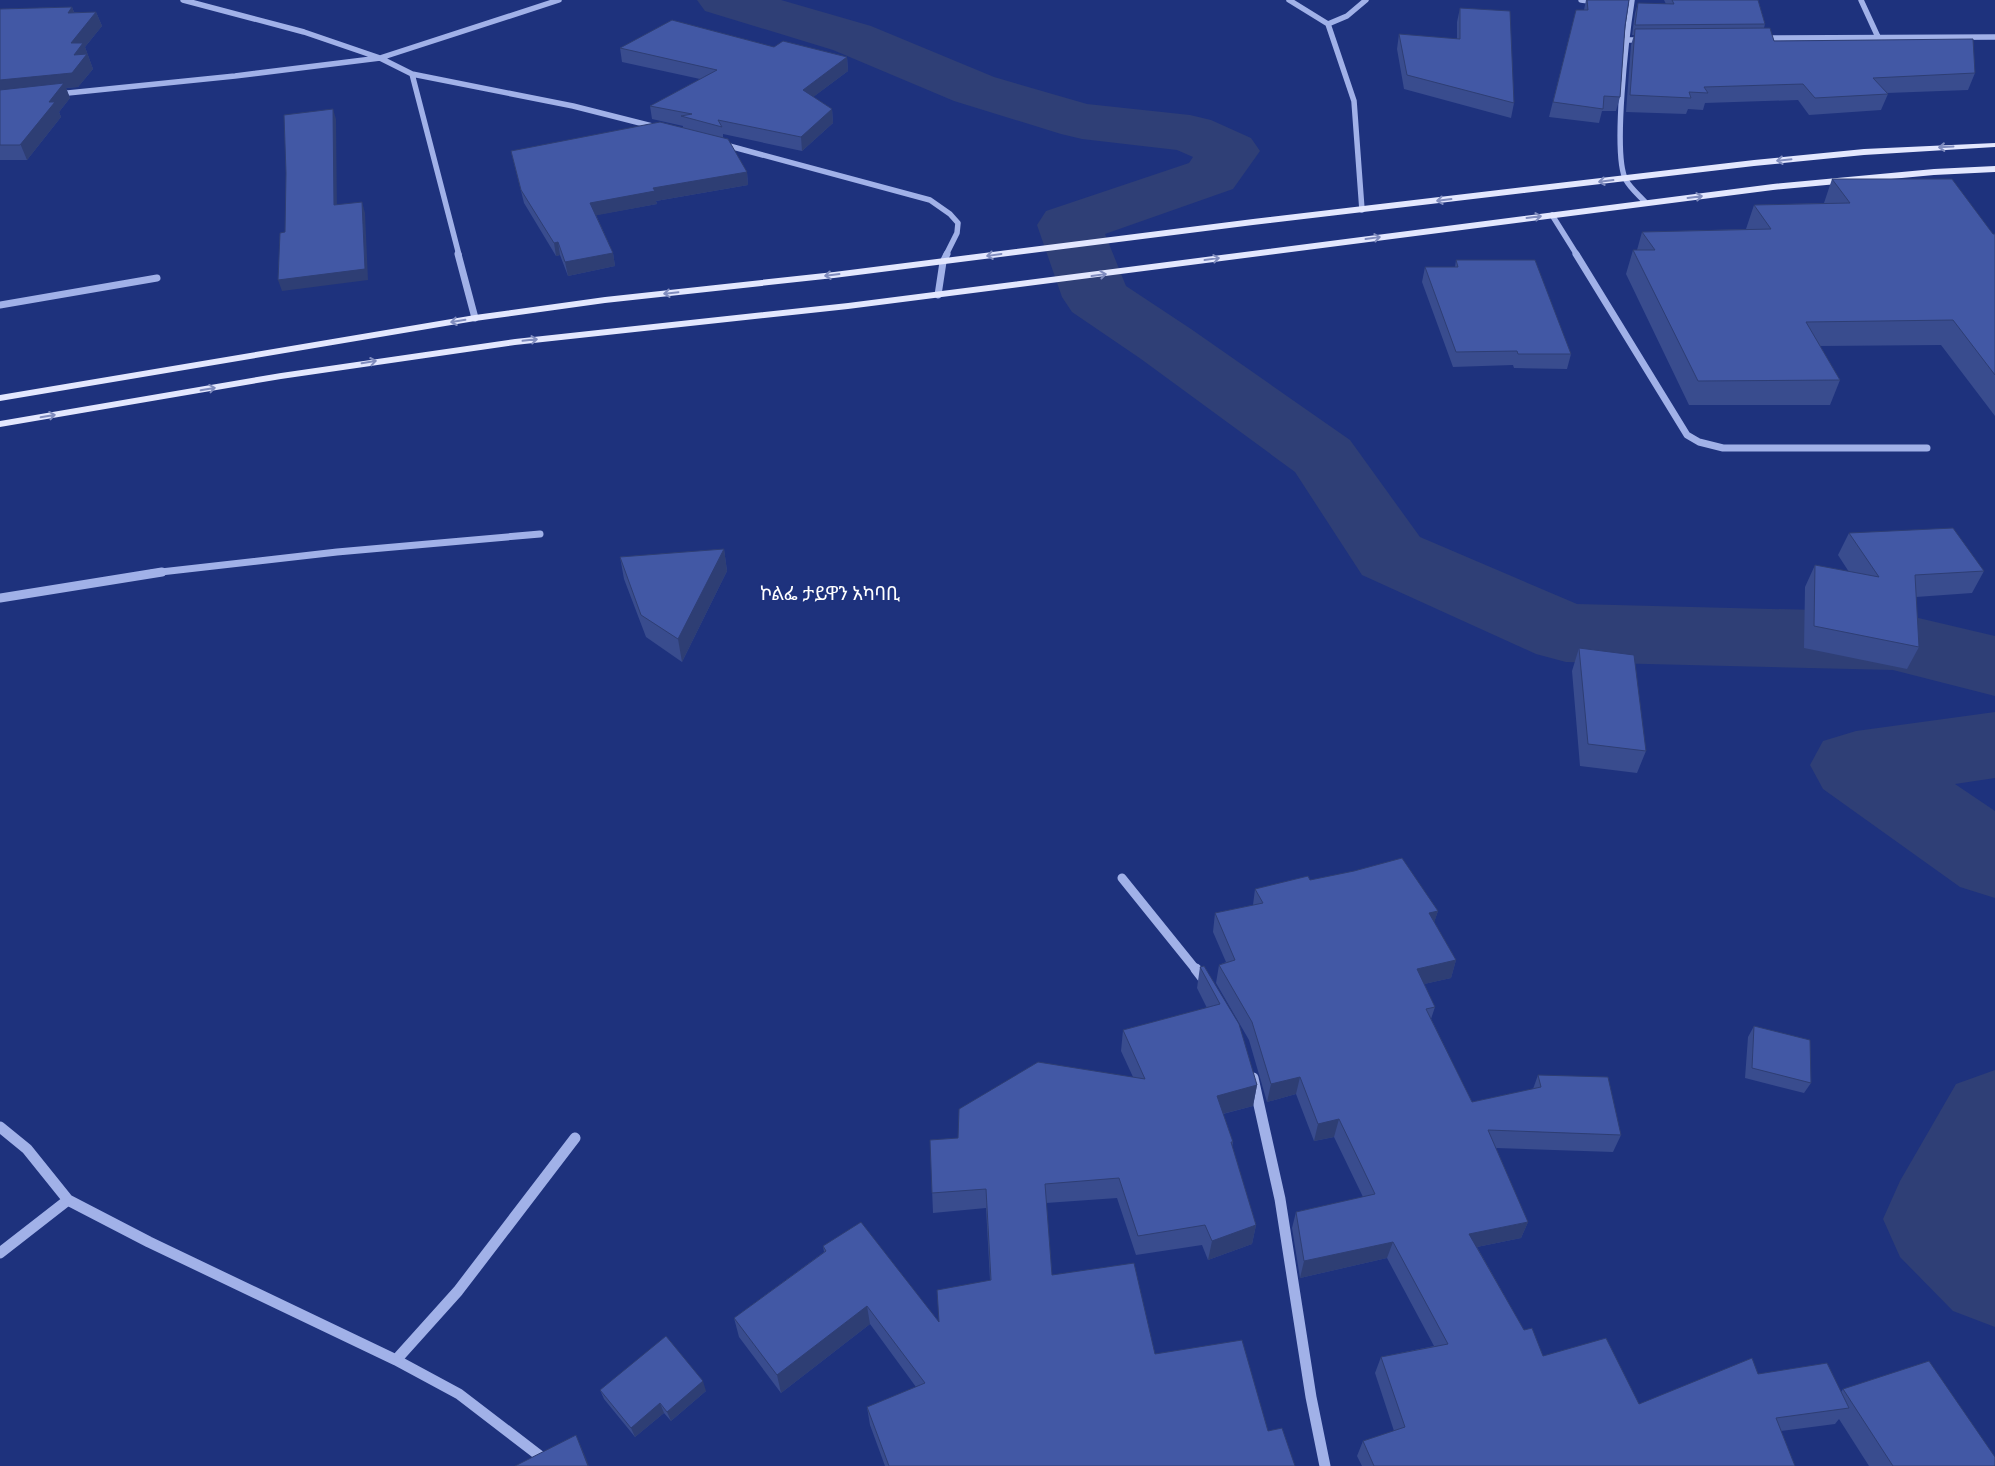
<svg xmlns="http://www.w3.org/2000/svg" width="1995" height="1466" viewBox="0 0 1995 1466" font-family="Karla,'Noto Sans Ethiopic',sans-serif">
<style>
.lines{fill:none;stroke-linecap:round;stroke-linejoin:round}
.river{fill:#2f3f76;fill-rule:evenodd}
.minor-far3{stroke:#a1b1e8;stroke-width:5.5}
.minor-far2{stroke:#a1b1e8;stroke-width:7}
.minor-far1{stroke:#a1b1e8;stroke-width:9}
.minor{stroke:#a1b1e8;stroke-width:11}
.major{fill:#e3e7fe;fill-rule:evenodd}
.wall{fill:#394c8e}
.shaded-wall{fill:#2e3e74}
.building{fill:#4258a5;stroke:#2e3e74}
.oneway{stroke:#808cbe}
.labels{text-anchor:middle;stroke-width:4;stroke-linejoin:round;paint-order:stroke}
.neighbourhood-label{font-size:19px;fill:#fff;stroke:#1e327d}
</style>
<rect width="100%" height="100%" fill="#1e327d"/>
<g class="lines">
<path class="river" d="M697,0H781L871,26L994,77L1087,104L1190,115L1211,120L1251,138L1260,151L1233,189L1105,234L1126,286L1191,329L1350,440L1420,537L1577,604L1893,612L1995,636V696L1893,670L1566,662L1536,654L1362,575L1295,472L1141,359L1072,312L1062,297L1037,225L1046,211L1189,163L1193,157L1177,150L1082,139L1061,134L954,101L833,50L705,11Z
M1995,712V778L1955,784L1995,811V898L1960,887L1823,789L1810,765L1823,741L1856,731Z
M1995,1070V1327L1953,1311L1900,1257L1883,1219L1900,1181L1956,1084Z"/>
<path class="minor-far3" d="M183,0L304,32L380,58L412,74L573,106L656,127
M1289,0L1328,24L1354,101L1362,210
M1581,0L1597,2
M1632,0C1627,32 1612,156 1626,180C1630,188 1640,196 1646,203
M1861,0L1878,37
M1328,24L1347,16L1366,0
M1761,38L1995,37
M1626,40H1643
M412,74L459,255
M58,94L235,76L380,58L559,0
M722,144L930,200L950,214L958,223L957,233L946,255
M1552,215L1577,255"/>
<path class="minor-far2" d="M458,254L475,318
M1576,254L1687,435L1699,442L1723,448H1927
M938,295L943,262L947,254
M0,305L157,278
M152,573L337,552L540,534"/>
<path class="minor-far1" d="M0,598L162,572
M1122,878L1197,971"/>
<path class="minor" d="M1196,969L1206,982
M1253,1078L1280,1199L1311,1397L1325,1466
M0,1127L27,1149L68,1200L149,1242L396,1360L459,1394L553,1466
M0,1253L68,1200
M396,1360L458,1291L575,1138"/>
<path class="major" d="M1995,143V147L1864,155L1754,166L1253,225L834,278L605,303L475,321L0,401V395L475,315L605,297L834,272L1253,219L1754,160L1864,149Z
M1995,166V172L1934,175L1773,190L848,309L515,345L281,379L0,427V421L281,373L515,339L848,303L1773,184L1934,169Z"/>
</g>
<path class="wall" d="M1586,0H1629L1625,26L1620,97L1616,111H1602L1599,123L1549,117L1576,10H1584Z
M1664,0H1758L1765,24L1764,28L1774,41L1975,73L1968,90L1887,93L1888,94L1881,110L1809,115L1798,100L1705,103L1703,110L1688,109L1686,114L1626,112L1631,45L1634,35H1632L1635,13L1638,3L1666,4Z
M72,7L74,12H96L102,26L85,47L93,69L78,87L66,88L70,98L59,112L61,117L27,160H0V9Z
M1460,8L1514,103L1511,118L1404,89L1397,49L1399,34L1457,39V22Z
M774,47L847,57L848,71L813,97L832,109L833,123L802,151L723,134V138L747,172L748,185L656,201L657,204L596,215L613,253L615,266L568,276L560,255L556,256L524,203L511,151L683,127V126L652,119L650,106L700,79L622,62L620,48Z
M1832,179L1993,234H1995V416L1941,345L1820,346L1840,380L1830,405H1689L1626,274L1633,250H1637L1642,232L1746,229L1754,205L1824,203Z
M1456,260L1571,354L1567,369L1514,368L1513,365L1453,367L1422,282L1425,267H1455Z
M1849,533L1984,571L1972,593L1916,597L1919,647L1907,669L1804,648L1805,587L1815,565L1849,572L1838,555Z
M724,549L727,571L682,662L646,637L624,579L620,557Z
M1579,648L1646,751L1637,773L1580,766L1572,671Z
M1310,880L1438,911L1434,922L1456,960L1451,978L1424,984L1435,1007L1431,1019L1472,1102L1533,1089L1538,1075L1621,1135L1613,1152L1496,1148L1528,1222L1521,1238L1477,1247L1524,1330L1543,1356L1639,1404L1758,1374L1841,1392L1843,1389L1995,1466H1869L1839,1419L1835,1424L1781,1431L1795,1466H1362L1357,1456L1363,1441L1394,1431L1375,1373L1381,1357L1434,1346L1387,1258L1300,1278L1292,1228L1296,1212L1363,1197L1334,1137L1314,1141L1296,1094L1267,1102L1249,1040L1216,983L1219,965L1226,962L1213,932L1215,913L1253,905L1255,889Z
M1204,966L1257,1085L1253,1106L1223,1114L1233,1142L1232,1147L1256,1225L1252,1244L1208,1260L1202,1245L1136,1255L1117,1198L1046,1203L1052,1275L1155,1354L1268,1431L1295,1466H885L870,1425L867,1407L916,1387L870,1324L781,1393L739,1337L734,1318L824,1252L823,1246L939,1322L990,1280L986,1208L933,1213L930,1140L958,1138L1133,1077L1121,1051L1123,1030L1207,1008L1197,988L1200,967Z
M1754,1026L1811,1083L1804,1093L1745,1078L1748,1037Z
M600,1390L706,1391L671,1421L664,1413L635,1437L604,1399Z"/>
<path class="shaded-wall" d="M72,7L77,21L68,13Z
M96,12L102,26L85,47L93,69L78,87L66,88L70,98L59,112L61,117L27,160L0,95V80L71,43Z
M847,57L848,71L804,104L803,90Z
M333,109L336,119L337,216L334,205Z
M832,109L833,123L802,151L801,137Z
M747,172L748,185L656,201L657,204L593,216L590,203L653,188Z
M362,202L365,213L368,280L282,291L278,280Z
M558,242L560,255L556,256L554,243Z
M613,253L615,266L568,276L565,262Z
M724,549L727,571L682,662L678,639Z
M1438,911L1432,929L1429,913Z
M1456,960L1451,978L1411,987L1417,969Z
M1300,1077L1296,1094L1267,1102L1271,1084Z
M1257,1085L1253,1106L1214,1116L1217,1096Z
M1339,1119L1334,1137L1314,1141L1318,1124Z
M1528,1222L1521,1238L1462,1250L1469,1234Z
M1256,1225L1252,1244L1208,1260L1212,1241Z
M1393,1242L1387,1258L1300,1278L1304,1261Z
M867,1306L870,1324L781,1393L777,1375Z
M703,1381L706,1391L671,1421L667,1412Z
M660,1403L664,1413L635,1437L631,1428Z
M576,1435L586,1458L589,1466H588Z"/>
<path class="building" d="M1587,0H1629L1625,26L1620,97L1604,96L1603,109L1553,102L1576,10H1588Z
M1672,0H1758L1765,24L1635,25L1638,3L1674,4Z
M72,7L68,13L96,12L71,43H83L74,55L87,54L72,73L0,80V9Z
M1460,8L1510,11L1514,103L1407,75L1399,34L1460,39Z
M672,20L774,47L783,41L847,57L803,90L832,109L801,137L718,120L722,127L681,116L692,114L650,106L717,70L620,48Z
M1770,28L1774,41L1973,39L1975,73L1873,78L1888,94L1815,98L1803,84L1704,87L1708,93L1689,92L1691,98L1630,95L1635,29Z
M64,83L49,102H55L20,145H0V90Z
M333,109L334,205L362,202L365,269L278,280L280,233L285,232L286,173L284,115Z
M660,122L728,139L747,172L653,188L655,191L590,203L613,253L565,262L558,242L554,243L521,190L511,151Z
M1832,179H1952L1993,234H1995V375L1953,320L1806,322L1840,380L1698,381L1633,250H1655L1642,232L1771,229L1754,205L1850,203Z
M1456,260H1535L1571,354H1518L1517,351L1456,352L1425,267H1458Z
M1953,528L1984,571L1915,575L1919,647L1814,626L1815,565L1879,577L1849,533Z
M724,549L678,639L641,615L620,557Z
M1579,648L1634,655L1646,751L1588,744Z
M1402,858L1438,911L1429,913L1456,960L1417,969L1435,1007L1426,1009L1472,1102L1541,1087L1538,1075L1608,1077L1621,1135L1488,1130L1528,1222L1469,1234L1524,1330L1532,1328L1543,1356L1606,1338L1639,1404L1752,1358L1758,1374L1827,1363L1849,1408L1776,1418L1795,1466H1374L1363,1441L1405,1427L1381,1357L1448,1344L1393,1242L1304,1261L1296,1212L1375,1194L1339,1119L1318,1124L1300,1077L1271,1084L1252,1022L1219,965L1235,960L1215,913L1263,903L1255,889L1308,876L1310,880L1354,871Z
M1204,966L1239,1024L1257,1085L1217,1096L1233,1142H1231L1256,1225L1212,1241L1205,1225L1138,1236L1119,1178L1045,1184L1052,1275L1134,1263L1155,1354L1242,1340L1268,1431L1282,1428L1295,1466H889L867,1407L925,1383L867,1306L777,1375L734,1318L826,1251L823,1246L861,1222L939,1322L937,1290L991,1280L986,1189L932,1193L930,1140L958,1138L959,1109L1038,1062L1145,1079L1123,1030L1220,1004L1200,967Z
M1754,1026L1810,1040L1811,1083L1752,1068Z
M666,1336L703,1381L667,1412L660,1403L631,1428L600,1390Z
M1929,1361L1995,1457V1466H1893L1843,1389Z
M576,1435L588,1466H515Z"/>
<defs><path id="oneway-shaft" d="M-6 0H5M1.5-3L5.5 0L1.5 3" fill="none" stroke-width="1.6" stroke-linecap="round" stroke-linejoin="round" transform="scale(1.25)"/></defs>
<g class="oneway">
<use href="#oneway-shaft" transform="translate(1946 147) rotate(177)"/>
<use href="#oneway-shaft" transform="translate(1784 160) rotate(174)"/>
<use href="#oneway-shaft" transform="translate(1606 181) rotate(173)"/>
<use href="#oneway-shaft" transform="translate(1695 197) rotate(-7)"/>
<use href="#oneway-shaft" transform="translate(1444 200) rotate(173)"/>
<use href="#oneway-shaft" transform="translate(1534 217) rotate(-7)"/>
<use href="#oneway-shaft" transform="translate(1373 238) rotate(-8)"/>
<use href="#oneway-shaft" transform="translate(994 255) rotate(172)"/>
<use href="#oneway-shaft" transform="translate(1212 259) rotate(-8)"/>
<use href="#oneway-shaft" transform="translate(832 275) rotate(173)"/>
<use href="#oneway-shaft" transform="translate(1099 275) rotate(-8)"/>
<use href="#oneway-shaft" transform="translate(671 293) rotate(174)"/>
<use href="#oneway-shaft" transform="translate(458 321) rotate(171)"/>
<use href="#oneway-shaft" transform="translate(530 340) rotate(-6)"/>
<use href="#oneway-shaft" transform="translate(369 362) rotate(-9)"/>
<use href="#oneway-shaft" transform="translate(208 389) rotate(-10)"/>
<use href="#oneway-shaft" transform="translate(48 416) rotate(-10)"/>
</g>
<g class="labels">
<g class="neighbourhood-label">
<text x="830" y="600">ኮልፌ ታይዋን አካባቢ</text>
</g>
</g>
</svg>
